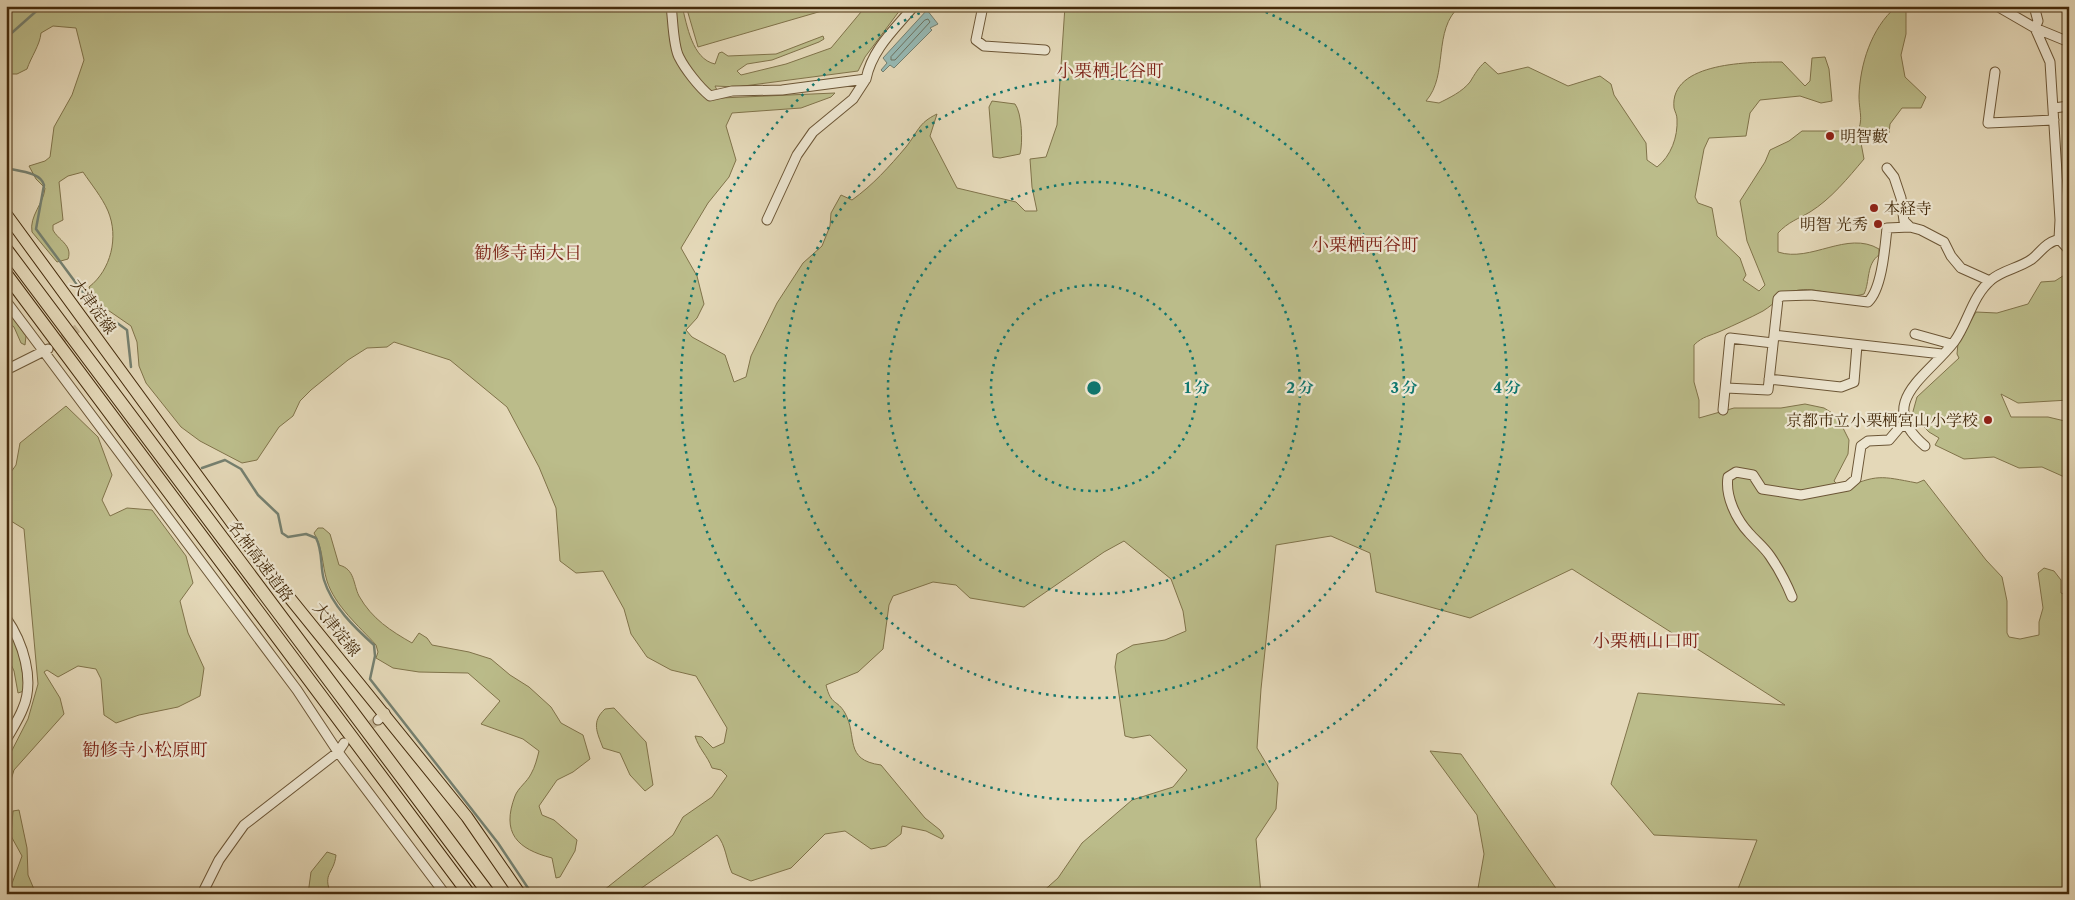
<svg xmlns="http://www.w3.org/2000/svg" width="2075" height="900" viewBox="0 0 2075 900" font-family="'Libre Caslon Text','Noto Serif JP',serif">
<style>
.green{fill:#bbbc8a;stroke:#80734a}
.water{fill:#96b9b4;stroke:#758070}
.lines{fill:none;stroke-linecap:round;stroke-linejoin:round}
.shore{stroke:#6d7260;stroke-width:1}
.stream{stroke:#758070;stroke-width:2.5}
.minor-tunnel{stroke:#c4b595;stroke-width:9;stroke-dasharray:9 4.5;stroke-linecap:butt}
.minor-casing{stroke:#6c5636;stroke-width:11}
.major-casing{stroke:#442a0b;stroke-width:13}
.highway-casing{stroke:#442a0b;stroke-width:14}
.minor{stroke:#ede6d1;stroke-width:9}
.major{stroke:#e4d8b8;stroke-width:11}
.highway{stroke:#e4d8b8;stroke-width:12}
.ring{fill:none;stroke:#0f766e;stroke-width:2.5;stroke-dasharray:2.5 5}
.poi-dot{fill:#8f2418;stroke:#ede6d1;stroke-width:2}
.labels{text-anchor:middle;stroke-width:4.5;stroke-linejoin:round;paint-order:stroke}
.poi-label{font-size:16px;fill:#442a0b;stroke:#ede6d1;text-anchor:start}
.street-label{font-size:16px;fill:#442a0b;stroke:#ede6d1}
.neighbourhood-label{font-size:18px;fill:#7a1f14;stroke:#ede6d1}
.centre{fill:#0f766e;stroke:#ede6d1;stroke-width:2.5}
.ring-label{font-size:15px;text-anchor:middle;font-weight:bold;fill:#0f766e;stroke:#ede6d1;stroke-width:4.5;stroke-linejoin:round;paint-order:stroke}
</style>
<rect width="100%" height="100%" fill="#e4d8b8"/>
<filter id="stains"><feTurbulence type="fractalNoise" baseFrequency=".004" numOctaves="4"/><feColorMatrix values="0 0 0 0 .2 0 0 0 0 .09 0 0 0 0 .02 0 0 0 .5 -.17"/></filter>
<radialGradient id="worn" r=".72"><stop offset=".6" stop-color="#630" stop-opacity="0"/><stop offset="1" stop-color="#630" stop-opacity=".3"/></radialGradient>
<path class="green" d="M6,6H682C687,25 692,59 715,64L719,53L722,52L728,56L776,54L823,36L824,39L819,42L772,60L747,64L737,71L741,75L786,64L831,48L866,6H903L865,57L858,71L736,87L715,86L721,98L835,93L831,97L801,108L732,113L726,126L736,160L729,177L708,203L681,248L697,276L704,304L697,318L686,330L692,337L725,355L734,382L746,377L751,356L777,303L803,263L822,246L830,226L831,213L841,195L852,200C873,185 889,167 906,147C918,132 918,123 937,114L930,136L957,188L1016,202L1025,211H1037L1032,187L1030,159L1046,157L1057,125L1065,6L1133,9L1138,6H1460C1432,30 1449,75 1426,101L1439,103C1449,98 1462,92 1470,82C1475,74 1478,68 1485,62L1498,74L1528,67L1568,86L1600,76L1611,84L1614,95L1646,143L1647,160L1657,167C1671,156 1678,137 1677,119C1677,115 1675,112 1674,108C1669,61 1753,62 1782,62L1805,86L1810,81L1812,58L1825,57L1829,69L1832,101L1821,103L1800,96L1760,100L1750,113L1746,136L1709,138L1704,149L1695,197L1698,203L1712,208L1717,236L1740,258L1746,275L1743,280L1759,291L1765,285L1747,241L1740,201L1765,162L1770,150L1789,141L1802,131H1840L1854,138C1865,121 1859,114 1859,96C1860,65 1871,28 1896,7L1906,10V34L1901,55L1905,77L1926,97L1921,108H1902L1890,124L1889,133L1877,138L1864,139L1861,143L1864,159C1848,178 1831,199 1810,212C1798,219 1788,222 1778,233V252C1811,263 1847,230 1879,249V255C1866,264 1870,282 1864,294C1842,301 1821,287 1799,290C1783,292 1776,303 1763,311C1750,318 1734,325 1721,331C1710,336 1703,336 1694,345V382L1699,400V418L1734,408H1781L1805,404L1824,408L1837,416L1849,440L1848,454L1834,481L1842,489C1878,474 1880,476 1917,483L1924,480L1986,560L2002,577L2007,601V633L2009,637L2020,639L2039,635V622L2043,608L2038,573L2044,568L2054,571L2061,580V593L2069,596V894H1736L1757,840L1654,835L1611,784L1638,693L1785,705L1572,569L1470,618L1376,592L1370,553L1331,536L1276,545L1261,689L1257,748L1278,783L1276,809L1256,839L1261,894H1040L1058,878L1082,843L1132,800L1173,787L1187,770L1150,735L1133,738L1125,736L1115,667L1117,654L1133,645L1165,640L1186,631L1183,611L1171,579L1124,541L1104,552L1024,607L970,598L956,585L933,582L893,596L889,605L883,649L858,672L826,685C831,706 837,699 845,713C858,736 843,760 881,765L925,818L940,830L944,836L942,839L926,831L902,826L901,834L886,846L871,849L845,831L825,834L791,868L751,881L732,873C726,860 726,845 717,835L633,894H599L673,835L683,817L712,797L727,776L721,770L712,768C707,755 699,749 695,736L702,737L713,748L724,743L727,728L696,676L671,670L647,657L631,634L624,609L603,571L576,573L560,561L556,508L539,467L507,407L450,360L394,342L387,347L367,348L348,360L311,390L300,401L293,416L279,427L257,460L242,463L200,441L181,427L146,383L139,366L137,342L131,326L102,306L93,297L89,287C111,270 119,237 108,211C102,197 91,184 83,172L68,176L59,182L63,220L53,225V230C58,240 73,245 68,259L57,262L32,232C29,216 44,203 45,188L36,179L29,166L45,161L50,157L54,127L72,95L84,60L76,28L53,26L41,33C40,45 31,57 27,69L17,74H6Z
M686,6H839L698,47Z
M992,101L1015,104C1022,113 1023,143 1020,154L1000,158L993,157L989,107Z
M2066,274L2069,275V400L2018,403L2001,394L2011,417H2048L2069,422V479L2042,467L2019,468L1994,457L1964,459L1935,445L1939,438L1929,432L1912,415L1917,397L1959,358L1957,354L1958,343L1976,312L1997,313L2028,304L2041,282L2055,281Z
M6,309L26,336L25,345L21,343L14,327L6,321Z
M66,406L98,437L112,475L102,500L110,516L127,508L152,510L186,556L193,583L180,601L188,633L204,668L200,696L178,707L139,715L116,723L104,715L101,679L96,669L78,666L58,677L47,670L44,672L60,698L64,714L14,770L6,796V762L28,719L38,684L24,529L6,518V479L16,465L20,443Z
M318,528H323L330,534L339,565C355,569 353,584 359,596C372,619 391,631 412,643L419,633L427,638L432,645L469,652L491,659L510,675L529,687L551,707L561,723L583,735L590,759L573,772L557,780L539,806L542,815L554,820L577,840L575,851L560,877L556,878L552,858C517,849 501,833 515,796C518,788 527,782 531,774C535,767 537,759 539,751L523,739L481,724L500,701L468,673L419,672L393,668L376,658L378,652L376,645C359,626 335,606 327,581C322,565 323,548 314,533Z
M6,626C19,646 23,667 24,691L18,693L14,671L6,653Z
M614,708L646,742L653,785L645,791L630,775L620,753L603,748C597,732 591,722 605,709Z
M1430,751L1461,754L1560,894H1477L1484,854L1477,815Z
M19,810L27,848L28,875L36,894H11L10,889L22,856L11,836L13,811Z
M327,852L336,855C334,874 322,873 331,894H308L311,872Z"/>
<path class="water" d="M927,10L938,24L930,28L932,30L894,68L890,65L883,72L881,70L887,63L883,58Z"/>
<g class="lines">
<path class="shore" d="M925,20L928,19L930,22L895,60H891V57Z"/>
<path class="stream" d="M6,38L42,6
M6,168C18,171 41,172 44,185L36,229L93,306L127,330L131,367
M202,468L225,460L241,469L258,495L278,514L282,533L288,537L306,534L316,538C323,551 320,567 324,580C332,606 355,628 374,645L375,656L370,679L498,843L532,894"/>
<path class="minor-tunnel" d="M48,349L81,326
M349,740L378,720"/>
<defs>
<path id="minor" d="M671,6C673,19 673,46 679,57C685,69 699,87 710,96L732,91L782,90L866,79C872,49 895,29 914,6
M983,6L976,40L984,46L1045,50
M1997,6L2035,28L2069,42
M2034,6L2038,21L2035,28L2050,62L2060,220L2059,239
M1995,72L1988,123L2054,120
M2054,108L2069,106
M1887,168L1894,177L1901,198L1904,221L1910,227L1921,230L1944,242L1951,256L1961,268L1990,281
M767,220L797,155L813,132L853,99L866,79
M2059,239L2069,250
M6,301L297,690L338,752L445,894
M1915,334L1951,344
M1774,335L1942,354
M6,370L48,349
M1769,379L1841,387L1854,382L1857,345
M1726,388L1768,390L1778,299L1781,296L1811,295L1868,302C1882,289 1885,247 1887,228L1910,227
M1723,410L1730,338L1773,343
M1925,446C1874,403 1927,377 1954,342C1968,323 1972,296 1991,280C2002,270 2020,268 2032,259C2043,250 2044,244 2059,239
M1792,597C1786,582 1779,569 1770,556C1764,547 1756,541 1749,533C1736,519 1725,496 1728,477L1736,472L1753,475L1762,489L1801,495L1848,486L1856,479L1861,446L1868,441L1889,440L1900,427L1906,425
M6,618C23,642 35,680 23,708C19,719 12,729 6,740
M378,720L385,713
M202,894L219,860L244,825L338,752L344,743"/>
<path id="major" d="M6,214L259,560L467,817L520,894"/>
<path id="highway" d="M6,249L489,894
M6,274L469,894"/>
</defs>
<use href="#minor" class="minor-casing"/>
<use href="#major" class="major-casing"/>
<use href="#highway" class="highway-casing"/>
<use href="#minor" class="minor"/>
<use href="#major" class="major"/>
<use href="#highway" class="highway"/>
</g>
<g class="ring">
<circle cx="1094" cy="388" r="103"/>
<circle cx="1094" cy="388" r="206"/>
<circle cx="1094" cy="388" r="310"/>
<path d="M1252 6A413 413 0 1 1 936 6"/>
</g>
<g class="poi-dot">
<circle cx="1830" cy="136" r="5"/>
<circle cx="1874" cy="208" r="5"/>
<circle cx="1878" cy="224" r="5"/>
<circle cx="1988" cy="420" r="5"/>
</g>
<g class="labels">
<g class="poi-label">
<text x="1840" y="142">明智藪</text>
<text x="1884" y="214">本経寺</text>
<text x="1868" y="230" text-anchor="end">明智 光秀</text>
<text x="1978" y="426" text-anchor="end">京都市立小栗栖宮山小学校</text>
</g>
<g class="street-label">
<text transform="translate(94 306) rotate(54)" y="6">大津淀線</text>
<text transform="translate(261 561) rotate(53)" y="6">名神高速道路</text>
<text transform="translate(337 629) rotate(51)" y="6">大津淀線</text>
</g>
<g class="neighbourhood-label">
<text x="1110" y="77">小栗栖北谷町</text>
<text x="1365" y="251">小栗栖西谷町</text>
<text x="528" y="259">勧修寺南大日</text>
<text x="1646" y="647">小栗栖山口町</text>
<text x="145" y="756">勧修寺小松原町</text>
</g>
</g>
<circle cx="1094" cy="388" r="8" class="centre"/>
<g class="ring-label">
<text x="1197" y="393">1 分</text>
<text x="1300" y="393">2 分</text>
<text x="1404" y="393">3 分</text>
<text x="1507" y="393">4 分</text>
</g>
<rect width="2075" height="900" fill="none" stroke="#e4d8b8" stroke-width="25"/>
<rect x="8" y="8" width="2060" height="885" fill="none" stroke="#442a0b" stroke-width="2.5"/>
<rect x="12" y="12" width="2050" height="875" fill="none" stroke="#442a0b"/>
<rect width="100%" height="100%" filter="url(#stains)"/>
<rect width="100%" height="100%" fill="url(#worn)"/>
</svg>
